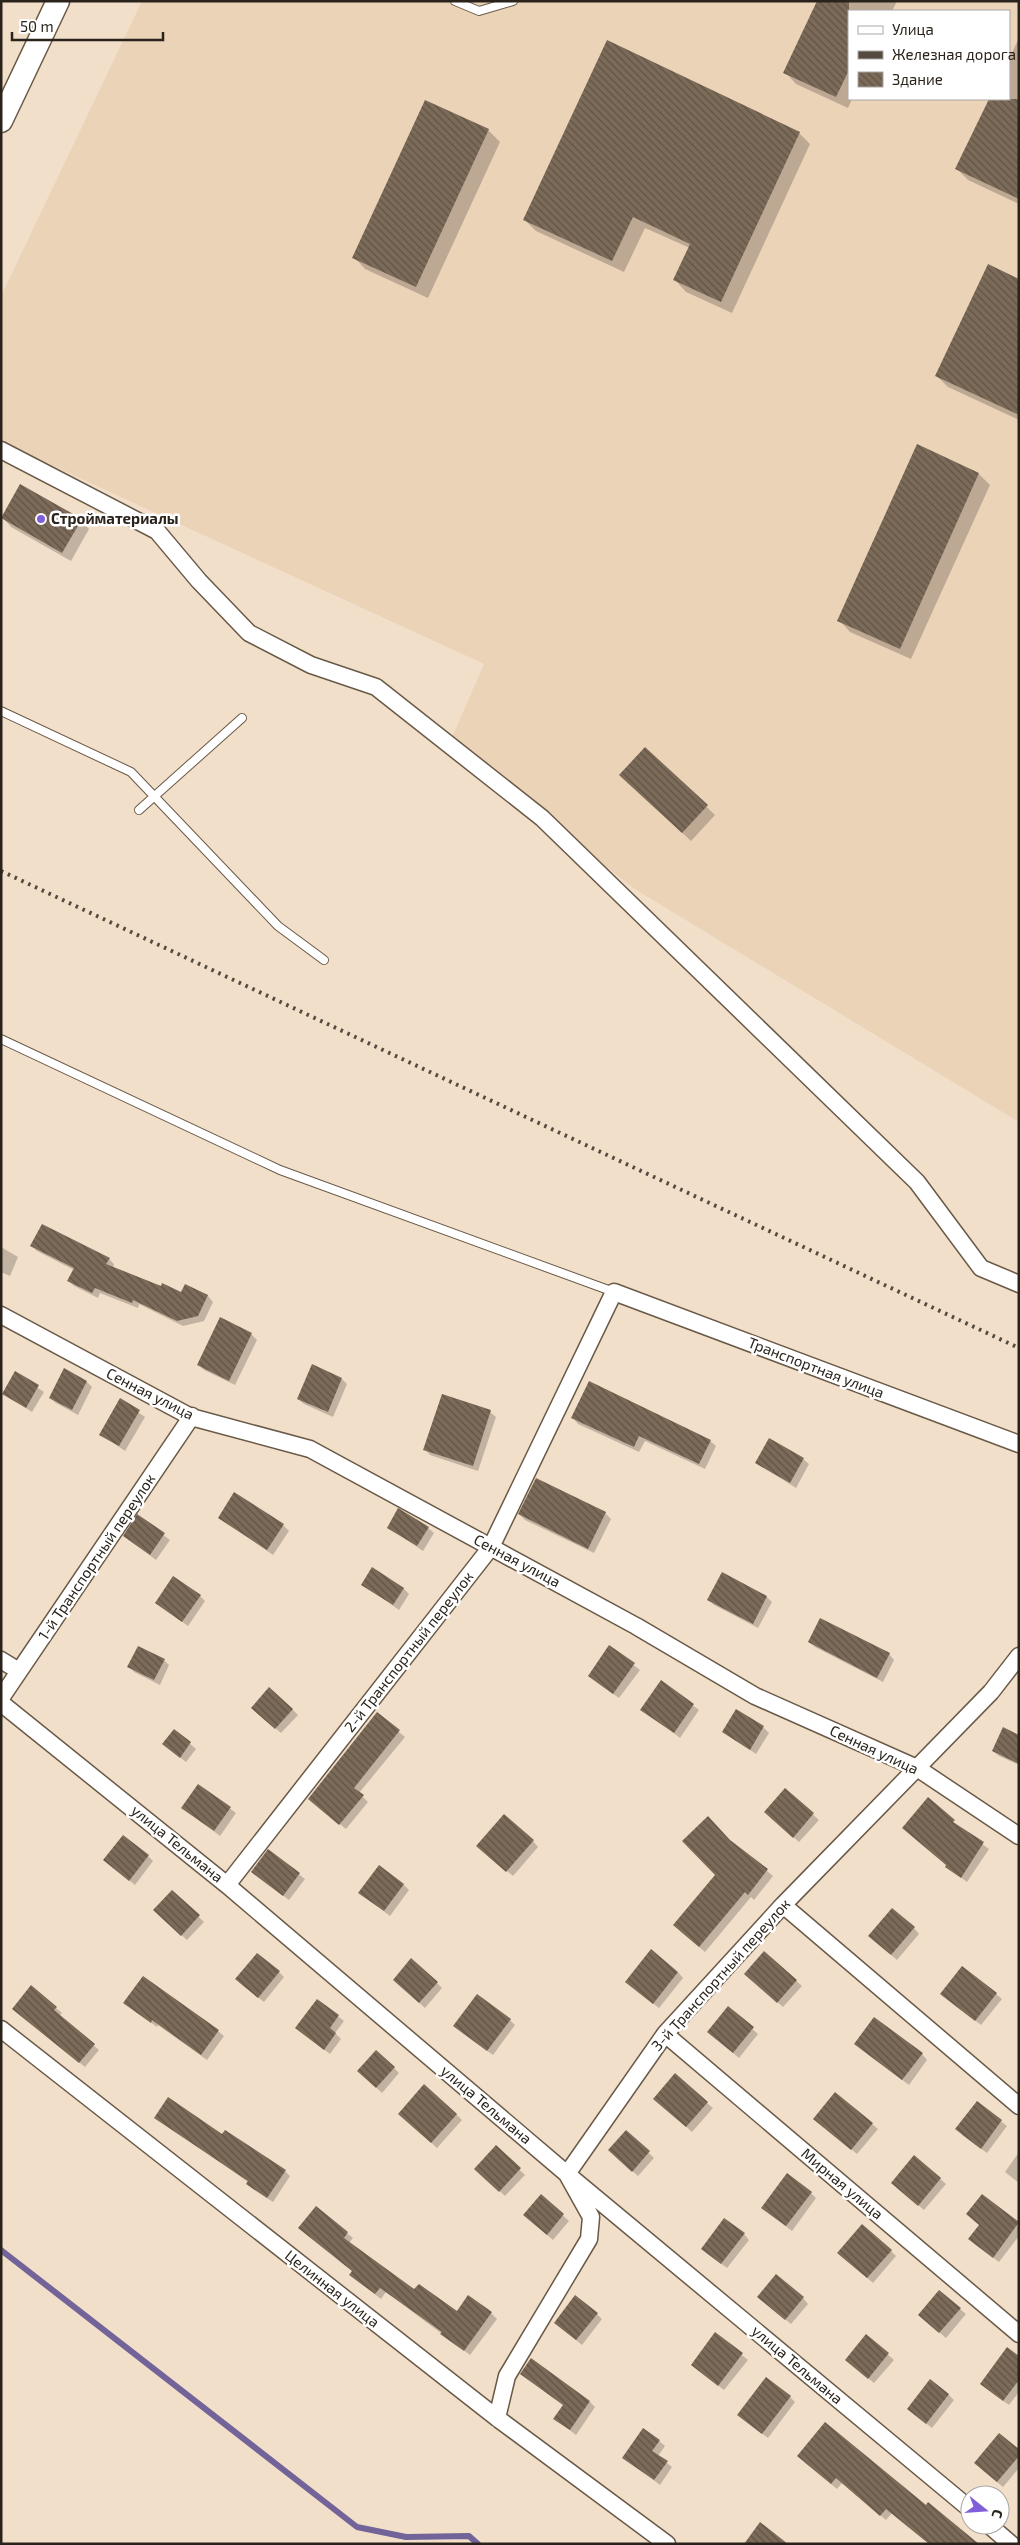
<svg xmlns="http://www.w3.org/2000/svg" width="1020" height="2545" viewBox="0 0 1020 2545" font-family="'Exo 2',sans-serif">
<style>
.built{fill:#ebd3b8;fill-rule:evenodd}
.shadow{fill:#0003}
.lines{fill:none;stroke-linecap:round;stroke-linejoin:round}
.stream{stroke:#726498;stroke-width:6}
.building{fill:url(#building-back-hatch)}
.lane-casing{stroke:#695947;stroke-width:10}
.street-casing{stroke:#695947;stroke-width:19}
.secondary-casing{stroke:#695947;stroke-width:25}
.lane{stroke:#fff;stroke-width:8}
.street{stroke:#fff;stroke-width:16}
.secondary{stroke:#fff;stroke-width:22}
.rail{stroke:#544a3f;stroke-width:4;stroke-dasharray:2.5 5;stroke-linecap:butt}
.poi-dot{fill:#815ed9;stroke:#fff;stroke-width:2}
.labels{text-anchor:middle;stroke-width:5;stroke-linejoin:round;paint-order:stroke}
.poi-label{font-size:15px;font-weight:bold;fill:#2a231b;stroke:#fff;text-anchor:start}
.street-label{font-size:15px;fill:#2a231b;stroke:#fff}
</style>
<defs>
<pattern id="building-back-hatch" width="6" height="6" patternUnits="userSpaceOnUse" patternTransform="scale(1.25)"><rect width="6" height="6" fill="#7c6b59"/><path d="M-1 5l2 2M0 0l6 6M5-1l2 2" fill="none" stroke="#605345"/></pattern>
</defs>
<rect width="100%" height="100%" fill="#f2dfca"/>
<path class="built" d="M142,1H1019V1122L633,888L450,742L484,664L1,442V296ZM849,11H1009V99H849Z"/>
<path class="shadow" d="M818,1H897L892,11H849V99H852L848,108L796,84L785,72Z
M1019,38V204L968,180L957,169L990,99H1009V59Z
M488,130L500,142L428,298L365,269L354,257Z
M799,133L810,144L732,313L686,292L675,280L690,248L645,228L624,272L536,231L525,220Z
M1019,280V420L948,387L936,375Z
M979,474L990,485L911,659L850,632L839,620Z
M3,518L81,520L89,529L71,561L11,527Z
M645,748L715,815L691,841L629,783Z
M32,1246L109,1259L114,1264L113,1268L182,1294L186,1286L208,1296L213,1302L204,1321L183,1326L139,1304L138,1308L100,1293L98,1298L74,1286L69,1281L74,1270L37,1251Z
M1,1247L18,1257L10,1276L1,1272Z
M220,1319L251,1334L257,1340L235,1385L204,1370L198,1364Z
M64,1370L87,1382L92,1387L78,1415L56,1403L50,1398Z
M15,1373L44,1392L32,1412L4,1394Z
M342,1379L347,1384L333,1417L304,1404L298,1399Z
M120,1400L145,1417L125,1451L100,1434Z
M490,1412L496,1417L478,1471L430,1455L425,1449Z
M573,1418L710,1441L716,1446L705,1469L645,1441L639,1452L578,1424Z
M803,1459L809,1464L796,1488L756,1463Z
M605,1513L611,1519L594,1553L525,1520L519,1514Z
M138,1516L170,1540L156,1560L124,1536Z
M219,1518L283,1525L289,1531L273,1555Z
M388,1527L428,1528L434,1533L423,1551Z
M363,1584L403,1588L409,1594L399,1610Z
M200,1596L205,1601L188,1626L157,1603Z
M767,1597L772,1602L758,1628L714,1605L709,1600Z
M809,1642L889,1654L894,1660L883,1682L815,1647Z
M610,1647L640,1670L619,1698L595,1681Z
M164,1660L169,1665L160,1685L134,1672L129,1666Z
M661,1682L699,1710L680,1738L642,1709Z
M292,1709L298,1715L281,1733L258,1713Z
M377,1714L405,1737L359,1793L368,1802L346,1829L315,1804Z
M763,1727L769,1733L756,1754L723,1732Z
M174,1730L196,1749L186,1762L169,1749Z
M1019,1736V1765L999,1756L993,1751Z
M198,1785L236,1813L220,1836L183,1808Z
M785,1789L819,1820L799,1842L771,1818Z
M928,1799L959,1827L989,1849L967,1882L947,1867Z
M533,1841L538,1847L513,1876L483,1851Z
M731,1841L773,1876L754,1900L751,1897L705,1952L680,1931L717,1875Z
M268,1851L305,1879L289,1900L258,1877Z
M148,1856L153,1861L135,1885L104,1860Z
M403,1884L409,1890L390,1916L360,1893Z
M173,1891L204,1922L187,1940L160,1916Z
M914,1928L919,1934L897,1960L875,1941Z
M764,1952L802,1986L783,2007L751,1979Z
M279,1972L284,1977L264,2002L242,1985Z
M678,1972L683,1978L659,2008L632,1987Z
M437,1983L442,1988L425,2008L400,1985Z
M996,1994L1002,1999L981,2025L947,1999Z
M317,2000L344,2021L335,2033L341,2039L330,2054L296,2028Z
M125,2003L218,2031L224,2036L207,2060L158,2025L157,2027Z
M56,2008L62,2013L59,2016L99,2050L85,2067L19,2014Z
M728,2008L758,2034L739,2058L708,2032Z
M510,2020L515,2025L493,2055L460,2031Z
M861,2049L922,2054L927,2060L909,2085Z
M394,2068L399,2073L382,2093L364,2076Z
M707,2103L713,2108L692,2132L660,2104Z
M977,2103L1007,2126L987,2153L962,2135Z
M456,2114L462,2120L437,2148L405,2119Z
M155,2117L222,2136L285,2171L290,2176L273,2202L253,2189L247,2184L248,2182Z
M820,2124H872L878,2129L857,2154Z
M626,2131L654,2158L638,2176L615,2155Z
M496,2147L525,2175L505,2196L476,2169Z
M1019,2152V2183L1005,2172Z
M915,2157L946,2184L924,2210L899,2189Z
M811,2193L816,2198L792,2231L768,2213Z
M541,2196L569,2221L553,2240L530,2220Z
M982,2196L1019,2224V2236L999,2262L975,2244L980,2225Z
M316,2208L353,2238L349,2243L415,2291L457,2313L469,2297L491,2313L497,2319L470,2355L386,2292L381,2299L356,2280L351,2275L353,2272Z
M744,2234L749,2240L727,2268L708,2254Z
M891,2251L896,2256L873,2283L844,2258Z
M803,2298L808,2304L791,2324L764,2302Z
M960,2309L966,2314L946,2338L925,2320Z
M597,2314L602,2319L582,2345L561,2328Z
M716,2334L748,2360L724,2390L698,2370Z
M866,2335L894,2360L874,2383L852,2365Z
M1019,2357V2392L1009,2405L987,2389Z
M948,2394L954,2400L932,2428L914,2414Z
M790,2397L795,2402L768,2438L744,2420Z
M590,2402L595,2407L576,2435L555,2419L564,2406Z
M659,2441L665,2446L658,2456L672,2467L660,2485L624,2458Z
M1019,2450V2468L1003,2487L981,2469Z
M804,2462L926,2507L978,2544L892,2513L886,2520L842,2483L837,2489Z"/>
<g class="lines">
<path class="stream" d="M1,2250L357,2527L406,2537L469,2536L478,2544"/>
</g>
<path class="building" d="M817,1H849V70L836,97L783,73Z
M607,40L800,132L721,302L673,280L690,244L633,217L612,261L523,220Z
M989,99H1019V199L955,169Z
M425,100L489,129L416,287L352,258Z
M988,264L1019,279V415L935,376Z
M917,444L979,473L900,649L837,621Z
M20,484L82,519L62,553L1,518Z
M645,747L708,805L682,833L619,775Z
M42,1224L110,1258L106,1264L161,1286L162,1283L181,1292L185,1284L208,1295L198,1316L177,1321L133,1300L132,1303L95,1288L92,1293L67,1281L74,1268L30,1246Z
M220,1317L252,1333L229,1381L197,1365Z
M312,1364L342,1378L328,1412L297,1399Z
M64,1368L87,1381L72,1410L49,1398Z
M15,1371L39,1385L26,1408L2,1394Z
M589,1381L711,1440L699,1464L639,1436L634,1447L571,1418Z
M442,1394L491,1410L473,1466L423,1450Z
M120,1398L140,1410L119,1446L99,1435Z
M769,1438L804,1458L790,1483L755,1463Z
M536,1478L606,1512L588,1549L518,1514Z
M234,1492L284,1524L267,1550L218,1518Z
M398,1508L429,1527L417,1546L387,1528Z
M137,1514L165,1533L150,1555L123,1536Z
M372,1567L404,1588L393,1605L361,1585Z
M722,1572L767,1596L753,1624L707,1600Z
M173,1576L201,1595L182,1622L155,1603Z
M820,1618L890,1653L877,1678L808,1642Z
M609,1645L635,1663L613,1694L588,1676Z
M138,1646L165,1659L154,1680L127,1667Z
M661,1680L694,1704L674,1733L640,1710Z
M269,1687L293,1709L275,1729L251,1708Z
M736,1709L764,1726L750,1750L722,1732Z
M377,1712L400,1730L354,1788L364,1795L339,1825L308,1799Z
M1003,1727L1019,1735V1764L992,1751Z
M174,1729L191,1742L180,1758L162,1744Z
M198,1784L231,1807L214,1831L181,1808Z
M785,1788L814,1813L793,1838L764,1812Z
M928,1797L955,1820L953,1822L984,1842L961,1878L945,1867L946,1865L902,1828Z
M504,1814L534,1840L506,1872L476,1846Z
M708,1816L730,1840L768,1869L748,1895L745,1892L699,1947L673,1925L715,1875L682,1841Z
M123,1835L149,1855L129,1881L103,1860Z
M268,1849L300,1873L283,1896L251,1872Z
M379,1865L404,1884L384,1911L358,1893Z
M172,1890L200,1915L181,1936L153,1910Z
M892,1908L915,1927L891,1955L868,1936Z
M651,1949L678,1972L653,2004L625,1982Z
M764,1951L797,1980L777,2003L744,1974Z
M257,1953L280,1971L258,1998L235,1979Z
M411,1958L438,1982L419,2003L393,1980Z
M962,1966L997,1993L975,2021L940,1994Z
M143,1976L219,2030L201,2055L152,2020L151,2023L123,2003Z
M31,1985L57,2007L54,2010L95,2044L79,2063L12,2009Z
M477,1994L511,2019L487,2051L453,2026Z
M317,1999L339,2015L330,2028L336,2033L324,2050L295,2028Z
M728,2006L754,2027L733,2053L707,2032Z
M874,2017L923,2053L902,2080L854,2044Z
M376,2050L395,2067L376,2088L357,2071Z
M675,2073L708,2102L686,2127L653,2099Z
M424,2084L457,2114L431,2143L398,2114Z
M835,2092L873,2123L851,2150L813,2119Z
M168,2097L222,2134L225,2130L286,2170L267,2198L246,2184L248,2181L154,2118Z
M977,2101L1002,2120L981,2149L955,2129Z
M626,2130L650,2151L632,2172L608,2150Z
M496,2145L521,2168L499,2192L474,2169Z
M914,2155L941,2178L918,2206L891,2183Z
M787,2173L812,2192L786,2226L761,2208Z
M541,2194L564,2214L547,2235L523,2215Z
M982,2194L1019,2222L993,2258L968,2239L979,2225L966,2214Z
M316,2206L348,2232L344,2238L414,2289L419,2284L457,2311L468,2295L492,2312L464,2351L440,2334L442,2332L380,2288L375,2294L349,2275L352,2271L298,2228Z
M724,2218L745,2233L721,2264L701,2249Z
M862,2224L892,2250L867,2278L837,2253Z
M776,2274L804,2297L785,2320L757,2297Z
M939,2290L961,2308L939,2333L918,2315Z
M575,2295L598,2313L576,2340L554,2323Z
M715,2332L743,2353L718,2386L691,2365Z
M866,2334L889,2353L868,2379L845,2360Z
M1007,2347L1019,2356V2380L1003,2401L980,2384Z
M531,2358L590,2401L570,2430L553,2419L563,2405L520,2374Z
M766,2377L791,2396L762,2434L737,2415Z
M930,2379L949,2394L926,2424L907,2409Z
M825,2422L926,2505L928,2502L979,2544H929L886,2509L880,2516L836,2478L831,2484L797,2456Z
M643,2428L660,2440L652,2451L668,2461L654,2480L622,2458Z
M999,2433L1019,2449V2456L997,2482L974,2463Z
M760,2522L788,2544H744Z"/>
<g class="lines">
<defs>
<path id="lane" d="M455,1L479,11L513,1
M1,711L131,772L278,926L324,960
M139,810L242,718
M1,1039L280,1170L614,1292"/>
<path id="street" d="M1,450L157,531L199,581L249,633L311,665L376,687L542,818L917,1182L981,1268L1019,1284
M1,1315L191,1417L310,1449L636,1626L755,1696L917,1768L1019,1836
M1,1660L19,1671
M1,1698L192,1416
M1,1703L227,1885L567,2174L970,2509
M227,1885L491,1547L614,1292L1019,1444
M783,1905L1019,2106
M1,2029L497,2418L667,2544
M665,2034L1019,2334
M497,2418L507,2376L589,2239L591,2217L567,2174L665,2034L783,1905L991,1692L1019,1656
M989,2525L1011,2544"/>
<path id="secondary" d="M1,121L58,1"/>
</defs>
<use href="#lane" class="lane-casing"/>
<use href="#street" class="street-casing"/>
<use href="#secondary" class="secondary-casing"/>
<use href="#lane" class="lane"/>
<use href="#street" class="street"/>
<use href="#secondary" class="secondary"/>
<path class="rail" d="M1,871L1019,1348"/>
</g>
<circle class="poi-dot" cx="41" cy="519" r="5"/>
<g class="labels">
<g class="poi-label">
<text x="51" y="524">Стройматериалы</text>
</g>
<g class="street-label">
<text transform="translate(816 1368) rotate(21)" y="5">Транспортная улица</text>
<text transform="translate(150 1394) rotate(27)" y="5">Сенная улица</text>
<text transform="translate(97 1557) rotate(-56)" y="5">1-й Транспортный переулок</text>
<text transform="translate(517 1561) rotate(28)" y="5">Сенная улица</text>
<text transform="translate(409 1652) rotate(-52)" y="5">2-й Транспортный переулок</text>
<text transform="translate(874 1750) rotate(25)" y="5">Сенная улица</text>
<text transform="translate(177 1844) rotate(39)" y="5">улица Тельмана</text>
<text transform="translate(721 1975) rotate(-48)" y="5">3-й Транспортный переулок</text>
<text transform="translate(486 2105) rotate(40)" y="5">улица Тельмана</text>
<text transform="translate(842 2184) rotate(40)" y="5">Мирная улица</text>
<text transform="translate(332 2289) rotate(38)" y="5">Целинная улица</text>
<text transform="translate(797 2365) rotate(40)" y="5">улица Тельмана</text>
</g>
</g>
<rect width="1020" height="2545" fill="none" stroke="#2a231b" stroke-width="5"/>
<rect x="848" y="10" width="162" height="90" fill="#ffffff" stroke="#aaa7a4"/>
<rect x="858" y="26" width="25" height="8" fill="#ffffff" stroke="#aaa7a4"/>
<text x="892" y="35" font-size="15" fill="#2a231b">Улица</text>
<rect x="858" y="51" width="25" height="8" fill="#544a3f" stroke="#aaa7a4"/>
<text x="892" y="60" font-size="15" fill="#2a231b">Железная дорога</text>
<rect x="858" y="72" width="25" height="15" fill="url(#building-back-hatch)" stroke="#aaa7a4"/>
<text x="892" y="85" font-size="15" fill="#2a231b">Здание</text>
<g transform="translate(985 2510) rotate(107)"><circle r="24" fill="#ffffff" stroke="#aaa7a4"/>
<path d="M0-4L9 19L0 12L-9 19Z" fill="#815ed9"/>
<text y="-8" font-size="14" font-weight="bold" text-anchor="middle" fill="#2a231b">С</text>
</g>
<path d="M12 32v8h151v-8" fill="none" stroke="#2a231b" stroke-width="2.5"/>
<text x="20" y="32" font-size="15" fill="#2a231b" stroke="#ffffff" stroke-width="4" paint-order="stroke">50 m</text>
</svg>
